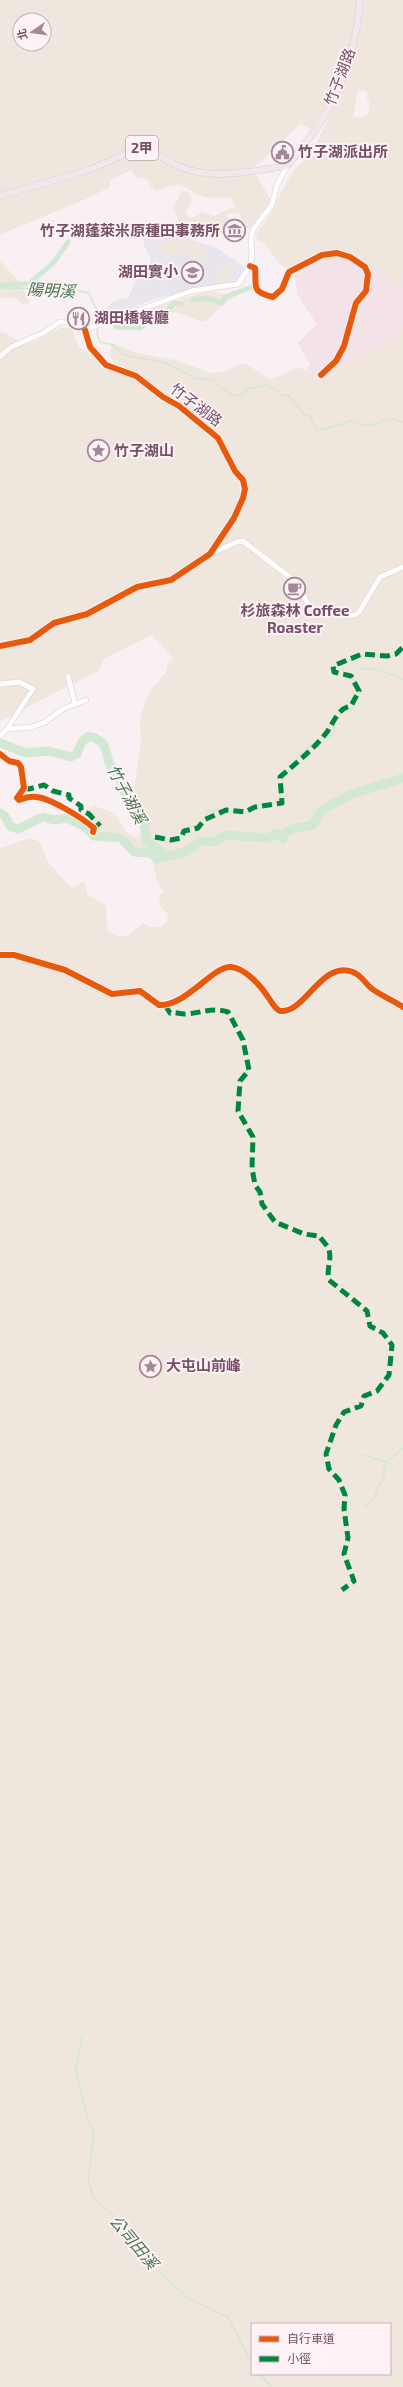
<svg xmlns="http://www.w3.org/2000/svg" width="403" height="2387" viewBox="0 0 403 2387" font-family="'Exo 2','Noto Sans TC',sans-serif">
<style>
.residential{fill:#f3e3e8}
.education{fill:#e8e5ec}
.green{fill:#efe6dd;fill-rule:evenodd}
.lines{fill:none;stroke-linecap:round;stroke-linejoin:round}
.stream{stroke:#d2e8d5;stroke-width:1.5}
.canal{stroke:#d2e8d5;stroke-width:5}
.river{stroke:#d2e8d5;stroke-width:9}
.minor-casing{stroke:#d7cdd1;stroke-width:6}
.major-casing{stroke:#d9ccd3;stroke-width:7}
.minor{stroke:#fefdfd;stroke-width:5}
.major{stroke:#f2e8eb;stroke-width:6}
.quiet{stroke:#00873e;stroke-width:5;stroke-dasharray:10 5;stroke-linecap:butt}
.cycleway-casing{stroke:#fef2f6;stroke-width:8}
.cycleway{stroke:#e8590c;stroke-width:6}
.labels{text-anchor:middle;stroke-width:4;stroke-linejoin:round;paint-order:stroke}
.shield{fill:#fef2f6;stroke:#9e8191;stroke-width:1}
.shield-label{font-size:14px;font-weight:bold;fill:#755066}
.street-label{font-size:15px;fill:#755066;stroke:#fef2f6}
.poi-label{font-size:15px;font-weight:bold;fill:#755066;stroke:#fef2f6;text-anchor:start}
.water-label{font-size:16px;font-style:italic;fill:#457850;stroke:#fef2f6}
</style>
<rect width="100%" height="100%" fill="#f8f0f2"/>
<path class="residential" d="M325,251L349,255L388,271V284L403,285V330L399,337L318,379L306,369L310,365L298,343L317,324L297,294L295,276L311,266Z"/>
<path class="education" d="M177,224L186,229L191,240L215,247L243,266L244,268L238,280L234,282L197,287L155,299L134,307L109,320L104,311L114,301L128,298L136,281L148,268L151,259L144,245L143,238L150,229Z"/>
<path class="green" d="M0,0H358C355,45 337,92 311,129L300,124L252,169L270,198L269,203L249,229H247L238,213L227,214L231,233L227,235L209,228H195L187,237L161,231L177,227L179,221L173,208L182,191H186L191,195V203L185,212L189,218L195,217L201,212L215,216L228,209L235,208L231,198C221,197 211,199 202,196C193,194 188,185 177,185C168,184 163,190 156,191L149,186V181L143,178H137L131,170L110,180V187C74,206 37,218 0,235ZM20,20H44V44H20Z
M364,0H403V285L388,284V271C377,271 369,265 359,260C330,244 313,257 286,269L279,263L265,244L256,239C257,230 263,225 268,218C278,203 287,175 300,164C307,158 315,160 319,149L316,144C338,99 360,51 364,0ZM358,90L367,92V99L369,100V114L362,118L353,116Z
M168,236L201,245L207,251L206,257L201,261L153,249L154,245L164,247L163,242Z
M0,261L19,281L30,303L23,304L14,297L0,298Z
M227,261L237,267L226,284L216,278Z
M208,291L224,294L244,291L229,300L204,322C194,320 181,311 170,312C156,313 146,326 133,330L127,322L150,309Z
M61,328H70L73,331L78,346L105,367L135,380L167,402L197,427L199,426C189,401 137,377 114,363L110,355L112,343L137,353L175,360L211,373L223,372L241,364L248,365L269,379C295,375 293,357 318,379L399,337L403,330V2387H0V848L30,838L40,842L48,862L72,889L84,881L87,894L106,906L107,929L109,932L118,936H128L143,923L149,927H161L167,922L168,915L160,906L159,896L164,891L157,881L151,854L135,855L120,840L104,838L97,827L72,820L68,814L71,812L86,814L94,804C100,811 108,808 114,814C123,821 123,835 136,837L141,834C141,816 117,807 118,783L125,776L130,795H133L141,744L140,717L149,693L166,672L168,663L173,658L152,635L104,659L98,671L0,721V332C9,333 15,340 23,343C33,346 51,331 61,328ZM252,2324H390V2374H252Z"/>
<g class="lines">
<path class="stream" d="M0,288L70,289L89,293L99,315L97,335L100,342L114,345L121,353L129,356L163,362L195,378L214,380C220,388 230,396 241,396L247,389L267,385L277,390L282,396L288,395L305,415L310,416L316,429L322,430L351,421L364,426L394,419L403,422
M358,668L380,670L403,679
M339,714L352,708L361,689L350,675L343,672L342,663L362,655L396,656L403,649
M325,738L331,736L334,731V724
M297,760V756L318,740
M282,780L290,770
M258,805L281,803L279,784
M228,811L245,814L254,809
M147,839L167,841
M171,839L180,837L183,830L196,825L200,827L208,811L221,810
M363,1455L387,1462
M365,1507L374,1498L379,1485L384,1479V1467L387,1462L403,1448
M82,2037L76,2070L86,2113L94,2135L88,2181L94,2198L123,2224L141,2256L188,2298L228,2317L252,2364
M260,2374L271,2387"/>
<path class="canal" d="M31,282L54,262L68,242
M0,285L26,284
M193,300L207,298L222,303L225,297L252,287
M116,327L140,328L155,315L168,310L173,303L181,304"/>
<path class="river" d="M0,743L26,753L49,751L71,757L77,754C80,746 83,733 95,738C98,740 103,742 104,746C107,751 107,758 110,764C117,775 121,777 124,791C135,801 147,826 147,842L168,856L185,852L202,841L213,842L226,835L268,838L276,833L283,839C286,826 302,828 313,825L321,811L327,807L352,794L403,778
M0,813L5,816L10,826L18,829L43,817L54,820L67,818L85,827L94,836L121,838L134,852L151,853L157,859L168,856"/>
<defs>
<path id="minor" d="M250,266L255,268C257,286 250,292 273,297L282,289L289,272L322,255L337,253L350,257L365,267L368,274L366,291L356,303L344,346L336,361L321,375
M0,357L11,347L43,333L60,322H66L85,330L191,291L238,284L250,266L252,255L251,237L254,228L272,205L277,185L287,166
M210,554L237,542L243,541L296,582L308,604L315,609L344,616L355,615L359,612L380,577L403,567
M0,646L30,640L54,623L87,614L137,587L171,580L210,554L234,518L243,498L245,489L243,480L235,471L218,438L179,406L163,397L136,376L106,365L90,347L85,330
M68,676L75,704
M0,684L19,682L33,689L7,729L0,736
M7,729L32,727L45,722L63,709L86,700
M0,754L9,761L18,763L21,767L24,788L17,798L19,800C24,798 31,796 37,797C52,799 82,818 94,828L93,832
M0,955H14L65,970L112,994L140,991L159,1005C187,1006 212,966 231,967C245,968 261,986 268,997C272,1002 274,1008 280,1011C305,1014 321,960 353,972C361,975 365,983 371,988C381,996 393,1000 403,1007"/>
<path id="major" d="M0,196L89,170L139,148C155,150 164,160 178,166C211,181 252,171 287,166C300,150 314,134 324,117C344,86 358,36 360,0"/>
</defs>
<use href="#minor" class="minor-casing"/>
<use href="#major" class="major-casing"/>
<use href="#minor" class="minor"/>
<use href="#major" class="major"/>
<path class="quiet" d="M24,788L29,789L44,785L53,791L69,795V798L81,806V810L89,814L100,826
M155,837L171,840L181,838L184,831L198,828L204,820L226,810L245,812L255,807L282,803L280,777C296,763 314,749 327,732C334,722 338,708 351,706L359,691L351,676L334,672L333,666L362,654L387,656L396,654L403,647
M165,1005L170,1013C176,1012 179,1014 185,1014C202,1013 211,1007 228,1012L243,1040L249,1070L240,1081L238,1111L253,1137L252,1168L255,1185L260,1192L262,1204L275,1222L304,1234L319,1236C322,1240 328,1246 329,1250C332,1260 326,1270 329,1280L367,1311L370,1326L383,1333L392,1345L389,1375L377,1391L364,1396L361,1406L344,1412L336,1425L326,1454L329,1469L339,1480L345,1495L344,1509L348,1538L344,1554L354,1581L342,1590"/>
<defs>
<path id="cycleway" d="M250,266L255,268C257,286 250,292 273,297L282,289L289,272L322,255L337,253L350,257L365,267L368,274L366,291L356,303L344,346L336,361L321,375
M0,646L30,640L54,623L87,614L137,587L171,580L210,554L234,518L243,498L245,489L243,480L235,471L218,438L179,406L163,397L136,376L106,365L90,347L85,330
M0,754L9,761L18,763L21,767L24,788L17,798L19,800C24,798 31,796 37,797C52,799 82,818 94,828L93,832
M0,955H14L65,970L112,994L140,991L159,1005C187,1006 212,966 231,967C245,968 261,986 268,997C272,1002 274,1008 280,1011C305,1014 321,960 353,972C361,975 365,983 371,988C381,996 393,1000 403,1007"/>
</defs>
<use href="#cycleway" class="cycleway-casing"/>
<use href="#cycleway" class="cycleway"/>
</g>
<defs>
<symbol id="civic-ring" viewBox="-11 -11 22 22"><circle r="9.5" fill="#fef2f6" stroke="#a38897" stroke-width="1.5"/><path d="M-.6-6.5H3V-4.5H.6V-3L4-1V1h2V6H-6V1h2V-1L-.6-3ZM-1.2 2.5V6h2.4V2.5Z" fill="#a38897"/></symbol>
<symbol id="museum-ring" viewBox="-11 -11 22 22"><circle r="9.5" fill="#fef2f6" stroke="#a38897" stroke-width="1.5"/><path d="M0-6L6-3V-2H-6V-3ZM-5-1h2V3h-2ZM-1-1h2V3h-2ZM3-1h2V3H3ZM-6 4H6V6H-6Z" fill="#a38897"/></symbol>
<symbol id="school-ring" viewBox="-11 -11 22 22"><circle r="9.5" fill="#fef2f6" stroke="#a38897" stroke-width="1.5"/><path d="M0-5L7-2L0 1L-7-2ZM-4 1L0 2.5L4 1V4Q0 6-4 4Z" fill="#a38897"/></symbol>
<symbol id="restaurant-ring" viewBox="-11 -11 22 22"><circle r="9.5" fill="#fef2f6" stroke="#a38897" stroke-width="1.5"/><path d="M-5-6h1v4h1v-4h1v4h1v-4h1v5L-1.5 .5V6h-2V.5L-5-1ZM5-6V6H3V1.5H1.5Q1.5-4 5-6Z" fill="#a38897"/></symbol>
<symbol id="sight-ring" viewBox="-11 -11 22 22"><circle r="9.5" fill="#fef2f6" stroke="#a38897" stroke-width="1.5"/><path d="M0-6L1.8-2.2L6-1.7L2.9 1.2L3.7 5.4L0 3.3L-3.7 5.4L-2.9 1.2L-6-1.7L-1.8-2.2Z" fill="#a38897"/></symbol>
<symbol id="cafe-ring" viewBox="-11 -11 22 22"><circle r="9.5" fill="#fef2f6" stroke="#a38897" stroke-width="1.5"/><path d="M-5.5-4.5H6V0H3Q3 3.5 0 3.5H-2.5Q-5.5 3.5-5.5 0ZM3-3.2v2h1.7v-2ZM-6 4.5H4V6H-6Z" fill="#a38897"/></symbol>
</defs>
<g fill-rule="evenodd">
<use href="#civic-ring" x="270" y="140" width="25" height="25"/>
<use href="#museum-ring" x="222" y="218" width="25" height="25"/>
<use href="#school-ring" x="180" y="260" width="25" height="25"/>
<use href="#restaurant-ring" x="66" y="306" width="25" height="25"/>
<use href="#sight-ring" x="86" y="438" width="25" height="25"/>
<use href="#cafe-ring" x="282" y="576" width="25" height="25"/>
<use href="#sight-ring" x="138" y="1354" width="25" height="25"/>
</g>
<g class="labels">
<rect class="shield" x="126" y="136" width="32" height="24" rx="3"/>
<g class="shield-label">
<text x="142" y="153">2甲</text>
</g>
<g class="street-label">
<text transform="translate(340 77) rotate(-69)" y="5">竹子湖路</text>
<text transform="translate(196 405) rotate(37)" y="5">竹子湖路</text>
</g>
<g class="poi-label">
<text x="298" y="157">竹子湖派出所</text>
<text x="220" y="236" text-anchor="end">竹子湖蓬萊米原種田事務所</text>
<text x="178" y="277" text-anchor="end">湖田實小</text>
<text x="94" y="323">湖田橋餐廳</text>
<text x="114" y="456">竹子湖山</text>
<text x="295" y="616" text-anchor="middle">杉旅森林 Coffee<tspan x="295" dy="17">Roaster</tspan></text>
<text x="166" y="1371">大屯山前峰</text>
</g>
<g class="water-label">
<text transform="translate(51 290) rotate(3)" y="6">陽明溪</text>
<text transform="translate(127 794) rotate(62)" y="6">竹子湖溪</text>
<text transform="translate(134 2242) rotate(50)" y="6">公司田溪</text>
</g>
</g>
<rect x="251" y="2323" width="140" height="52" fill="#fef2f6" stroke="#c7b1bc"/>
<rect x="259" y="2336" width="20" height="6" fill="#e8590c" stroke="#c7b1bc"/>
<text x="287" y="2343" font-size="12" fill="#755066">自行車道</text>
<rect x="259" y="2356" width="20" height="6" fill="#00873e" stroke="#c7b1bc"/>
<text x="287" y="2363" font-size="12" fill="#755066">小徑</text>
<g transform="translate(32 32) rotate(257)"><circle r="19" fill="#fef2f6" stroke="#c7b1bc"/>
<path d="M0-3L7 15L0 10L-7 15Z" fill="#a38897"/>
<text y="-6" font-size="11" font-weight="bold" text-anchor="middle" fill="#755066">北</text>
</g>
</svg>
